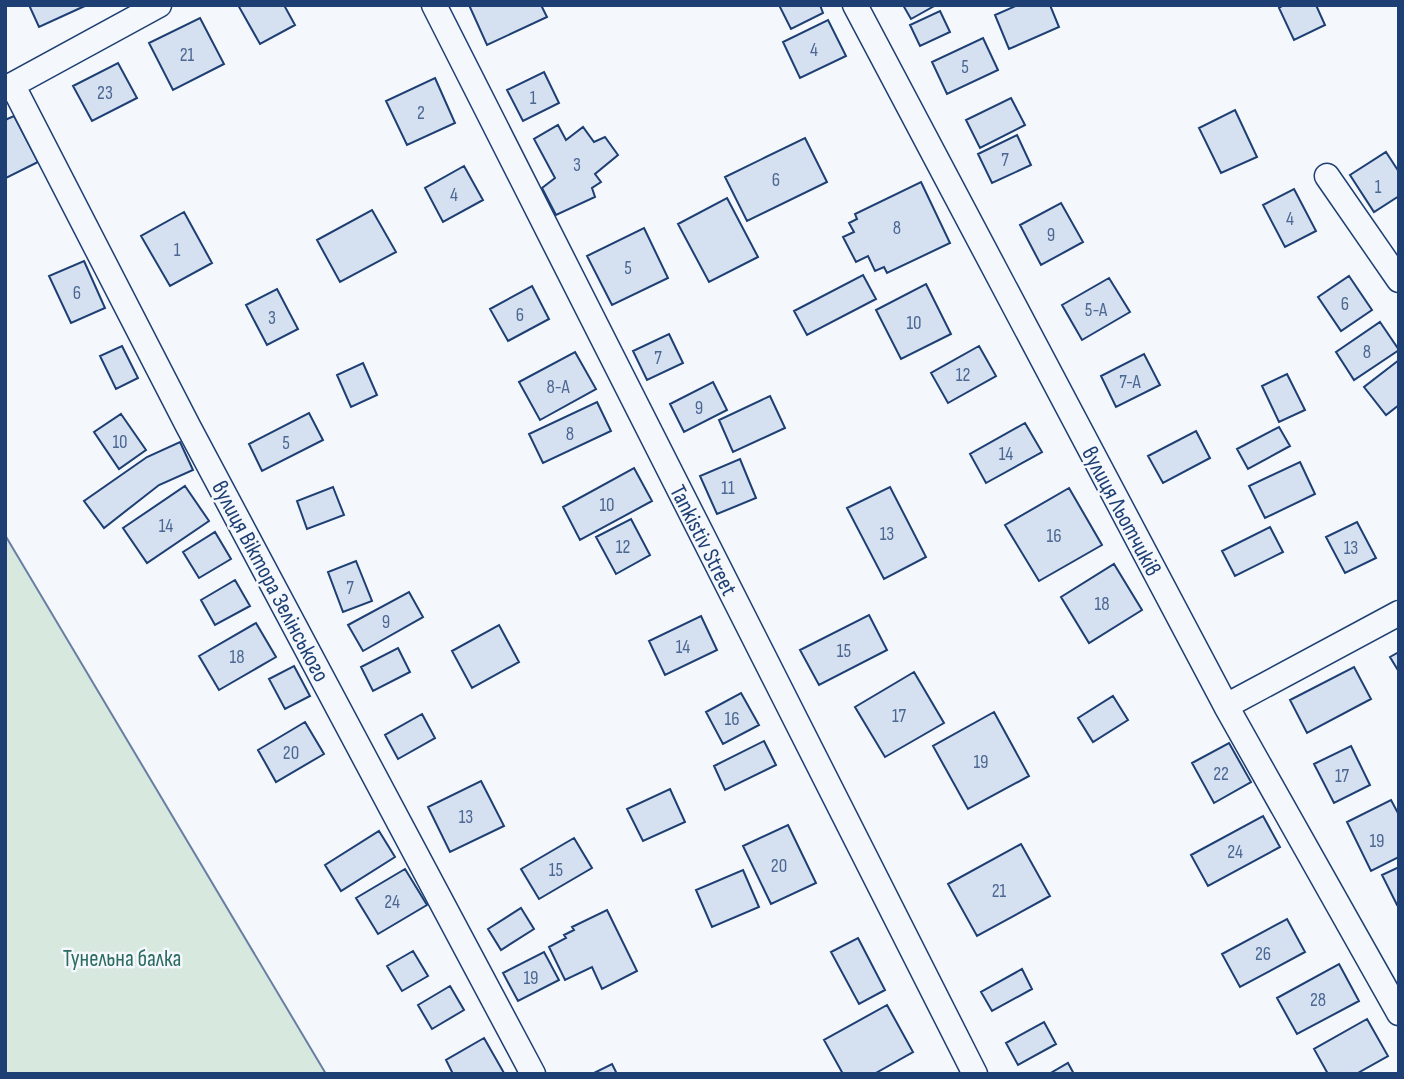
<svg xmlns="http://www.w3.org/2000/svg" width="1404" height="1079" viewBox="0 0 1404 1079" font-family="'Sofia Sans Condensed',sans-serif">
<style>
.green{fill:#d7e8df;stroke:#687fa3;stroke-width:2}
.building{fill:#d5e0f0;stroke:#1d3f73;stroke-width:2}
.lines{fill:none;stroke-linecap:round;stroke-linejoin:round}
.street-casing{stroke:#1d3f73;stroke-width:27}
.street{stroke:#f4f7fb;stroke-width:24}
.labels{text-anchor:middle;stroke-width:5;stroke-linejoin:round;paint-order:stroke}
.number-label{font-size:19px;fill:#4b6792}
.street-label{font-size:23px;fill:#1d3f73;stroke:#f4f7fb}
.park-label{font-size:23px;fill:#2c6c60;stroke:#f4f7fb}
</style>
<rect width="100%" height="100%" fill="#f4f7fb"/>
<path class="green" d="M5,535L326,1074H5Z"/>
<path class="building" d="M29,5H87L39,27Z
M238,5H284L295,25L260,44Z
M469,5H541L547,17L487,45Z
M779,5H820L823,13L791,29Z
M903,5H936L911,19Z
M1018,5H1050L1059,27L1009,49L995,15Z
M1284,5H1316L1325,25L1294,40L1279,8Z
M940,11L950,32L920,46L910,25Z
M200,18L224,64L173,90L149,43Z
M828,20L846,56L800,78L783,42Z
M983,38L998,70L947,94L932,62Z
M118,63L137,98L92,121L73,86Z
M544,72L559,103L523,121L507,90Z
M435,78L455,123L407,145L386,101Z
M1011,98L1025,125L980,148L966,120Z
M1235,110L1257,157L1221,173L1199,128Z
M14,116L38,162L6,178L5,120Z
M558,125L566,140L583,127L594,142L605,137L618,155L595,174L601,182L592,188L595,197L556,215L542,188L555,178L534,139Z
M1017,135L1031,165L992,183L978,154Z
M805,138L827,182L747,221L725,177Z
M1386,152L1399,172V196L1374,212L1350,175Z
M464,166L483,200L443,222L425,188Z
M921,182L950,243L887,273L884,267L875,271L868,256L856,262L843,237L854,232L849,223L857,219L855,214Z
M1294,189L1316,231L1285,247L1263,205Z
M727,198L758,257L709,282L678,224Z
M1061,203L1083,242L1041,265L1020,225Z
M372,210L396,252L340,282L317,240Z
M184,212L212,263L170,286L141,236Z
M644,228L668,278L612,305L587,256Z
M84,261L105,308L71,323L49,276Z
M863,275L876,299L807,335L794,311Z
M1349,276L1372,310L1341,331L1318,297Z
M1109,278L1130,312L1082,340L1062,305Z
M926,284L951,334L901,359L876,310Z
M532,286L549,319L508,341L490,309Z
M277,289L298,329L267,345L246,305Z
M1380,322L1399,350L1354,380L1336,352Z
M669,334L683,363L647,380L633,351Z
M122,346L138,378L116,389L100,356Z
M979,346L996,376L948,403L931,373Z
M575,352L596,389L540,420L519,382Z
M1144,354L1160,385L1116,407L1101,376Z
M1399,360V405L1386,415L1364,387Z
M363,363L377,395L351,407L337,375Z
M1287,374L1305,410L1279,422L1262,386Z
M713,382L727,410L684,432L670,404Z
M770,396L785,428L733,452L719,420Z
M597,402L611,431L543,463L529,434Z
M309,413L323,440L262,471L249,444Z
M121,414L146,450L119,469L94,432Z
M1025,423L1042,452L986,483L970,454Z
M1279,427L1290,446L1248,469L1237,449Z
M1196,431L1210,458L1163,483L1148,456Z
M180,442L193,470L159,485L104,528L84,501L147,457Z
M740,459L756,498L717,514L700,476Z
M1300,462L1315,494L1265,518L1249,486Z
M634,468L652,501L580,540L563,507Z
M185,486L209,521L147,563L123,528Z
M333,487L344,515L307,529L297,501Z
M890,487L926,557L884,579L847,508Z
M1069,488L1102,545L1039,581L1005,525Z
M631,519L650,555L616,574L596,537Z
M1357,522L1376,558L1345,573L1326,537Z
M1270,527L1283,552L1235,576L1222,551Z
M215,532L231,559L199,578L183,552Z
M356,561L372,601L343,612L328,572Z
M1114,564L1142,610L1089,643L1061,597Z
M235,580L250,606L215,625L201,600Z
M409,592L423,617L363,651L348,625Z
M869,615L887,650L819,685L800,650Z
M701,616L717,650L665,675L649,641Z
M256,623L276,657L219,690L199,656Z
M499,625L519,662L472,688L452,651Z
M398,648L410,672L373,691L361,667Z
M1399,652V672L1390,657Z
M294,666L310,696L285,709L269,679Z
M1354,667L1371,699L1307,733L1290,700Z
M914,672L944,723L885,757L855,707Z
M741,693L759,725L723,744L706,712Z
M1113,696L1128,720L1093,742L1078,718Z
M994,712L1029,776L968,809L933,746Z
M422,714L435,738L398,759L385,735Z
M305,722L324,754L276,782L258,750Z
M764,741L776,765L725,790L714,766Z
M1229,743L1251,782L1214,803L1192,763Z
M1351,746L1370,785L1334,803L1314,764Z
M481,781L504,826L450,852L428,807Z
M670,789L685,822L643,841L627,809Z
M1391,800L1399,815V857L1371,871L1347,822Z
M1263,816L1280,847L1208,886L1191,855Z
M788,825L816,883L771,904L743,846Z
M379,831L395,857L341,891L325,865Z
M574,838L592,868L539,899L521,869Z
M1021,844L1050,896L977,936L948,884Z
M1399,867V904L1397,905L1382,875Z
M405,869L427,905L378,934L356,898Z
M743,870L759,907L712,927L696,890Z
M521,908L534,929L501,950L488,929Z
M607,910L637,971L602,989L592,967L565,980L549,947L566,938L564,935L574,930L572,927Z
M1287,919L1305,952L1240,987L1222,954Z
M858,938L885,990L859,1004L831,952Z
M413,951L428,976L402,991L387,966Z
M544,952L559,980L518,1001L503,973Z
M1339,964L1359,1001L1297,1034L1277,998Z
M1022,969L1032,989L992,1011L981,992Z
M450,986L464,1010L432,1029L418,1005Z
M887,1005L913,1052L874,1074H843L824,1040Z
M1367,1019L1388,1056L1356,1074H1328L1314,1049Z
M1044,1022L1056,1044L1018,1065L1006,1043Z
M484,1038L504,1073L453,1074L446,1060Z
M1068,1063L1074,1074H1049Z
M612,1064L617,1074H592Z"/>
<g class="lines">
<defs>
<path id="street" d="M434,5L975,1074
M855,5L1226,706L1399,1013
M13,86L188,426L533,1074
M5,89L159,5
M1327,176L1399,280
M1226,706L1399,613"/>
</defs>
<use href="#street" class="street-casing"/>
<use href="#street" class="street"/>
</g>
<g class="labels">
<g class="number-label">
<text x="814" y="56">4</text>
<text x="187" y="61">21</text>
<text x="965" y="73">5</text>
<text x="105" y="99">23</text>
<text x="533" y="104">1</text>
<text x="421" y="119">2</text>
<text x="1005" y="166">7</text>
<text x="577" y="171">3</text>
<text x="776" y="186">6</text>
<text x="1378" y="193">1</text>
<text x="454" y="201">4</text>
<text x="1290" y="225">4</text>
<text x="897" y="234">8</text>
<text x="1051" y="241">9</text>
<text x="177" y="256">1</text>
<text x="628" y="274">5</text>
<text x="77" y="299">6</text>
<text x="1345" y="310">6</text>
<text x="1096" y="316">5-А</text>
<text x="520" y="321">6</text>
<text x="272" y="324">3</text>
<text x="914" y="329">10</text>
<text x="1367" y="358">8</text>
<text x="658" y="364">7</text>
<text x="963" y="381">12</text>
<text x="1130" y="388">7-А</text>
<text x="558" y="393">8-А</text>
<text x="699" y="414">9</text>
<text x="570" y="440">8</text>
<text x="120" y="448">10</text>
<text x="286" y="449">5</text>
<text x="1006" y="460">14</text>
<text x="728" y="494">11</text>
<text x="607" y="511">10</text>
<text x="166" y="532">14</text>
<text x="887" y="540">13</text>
<text x="1054" y="542">16</text>
<text x="623" y="553">12</text>
<text x="1351" y="554">13</text>
<text x="350" y="594">7</text>
<text x="1102" y="610">18</text>
<text x="386" y="628">9</text>
<text x="683" y="653">14</text>
<text x="844" y="657">15</text>
<text x="237" y="663">18</text>
<text x="899" y="722">17</text>
<text x="732" y="725">16</text>
<text x="291" y="759">20</text>
<text x="981" y="768">19</text>
<text x="1221" y="780">22</text>
<text x="1342" y="782">17</text>
<text x="466" y="823">13</text>
<text x="1377" y="847">19</text>
<text x="1235" y="858">24</text>
<text x="779" y="872">20</text>
<text x="556" y="876">15</text>
<text x="999" y="897">21</text>
<text x="392" y="908">24</text>
<text x="1263" y="960">26</text>
<text x="531" y="984">19</text>
<text x="1318" y="1006">28</text>
</g>
<g class="street-label">
<text transform="translate(1122 511) rotate(62)" y="8">вулиця Льотчиків</text>
<text transform="translate(704 540) rotate(63)" y="8">Tankistiv Street</text>
<text transform="translate(271 581) rotate(62)" y="8">вулиця Віктора Зелінського</text>
</g>
<g class="park-label">
<text x="122" y="966">Тунельна балка</text>
</g>
</g>
<rect width="1404" height="1079" fill="none" stroke="#1d3f73" stroke-width="14"/>
</svg>
